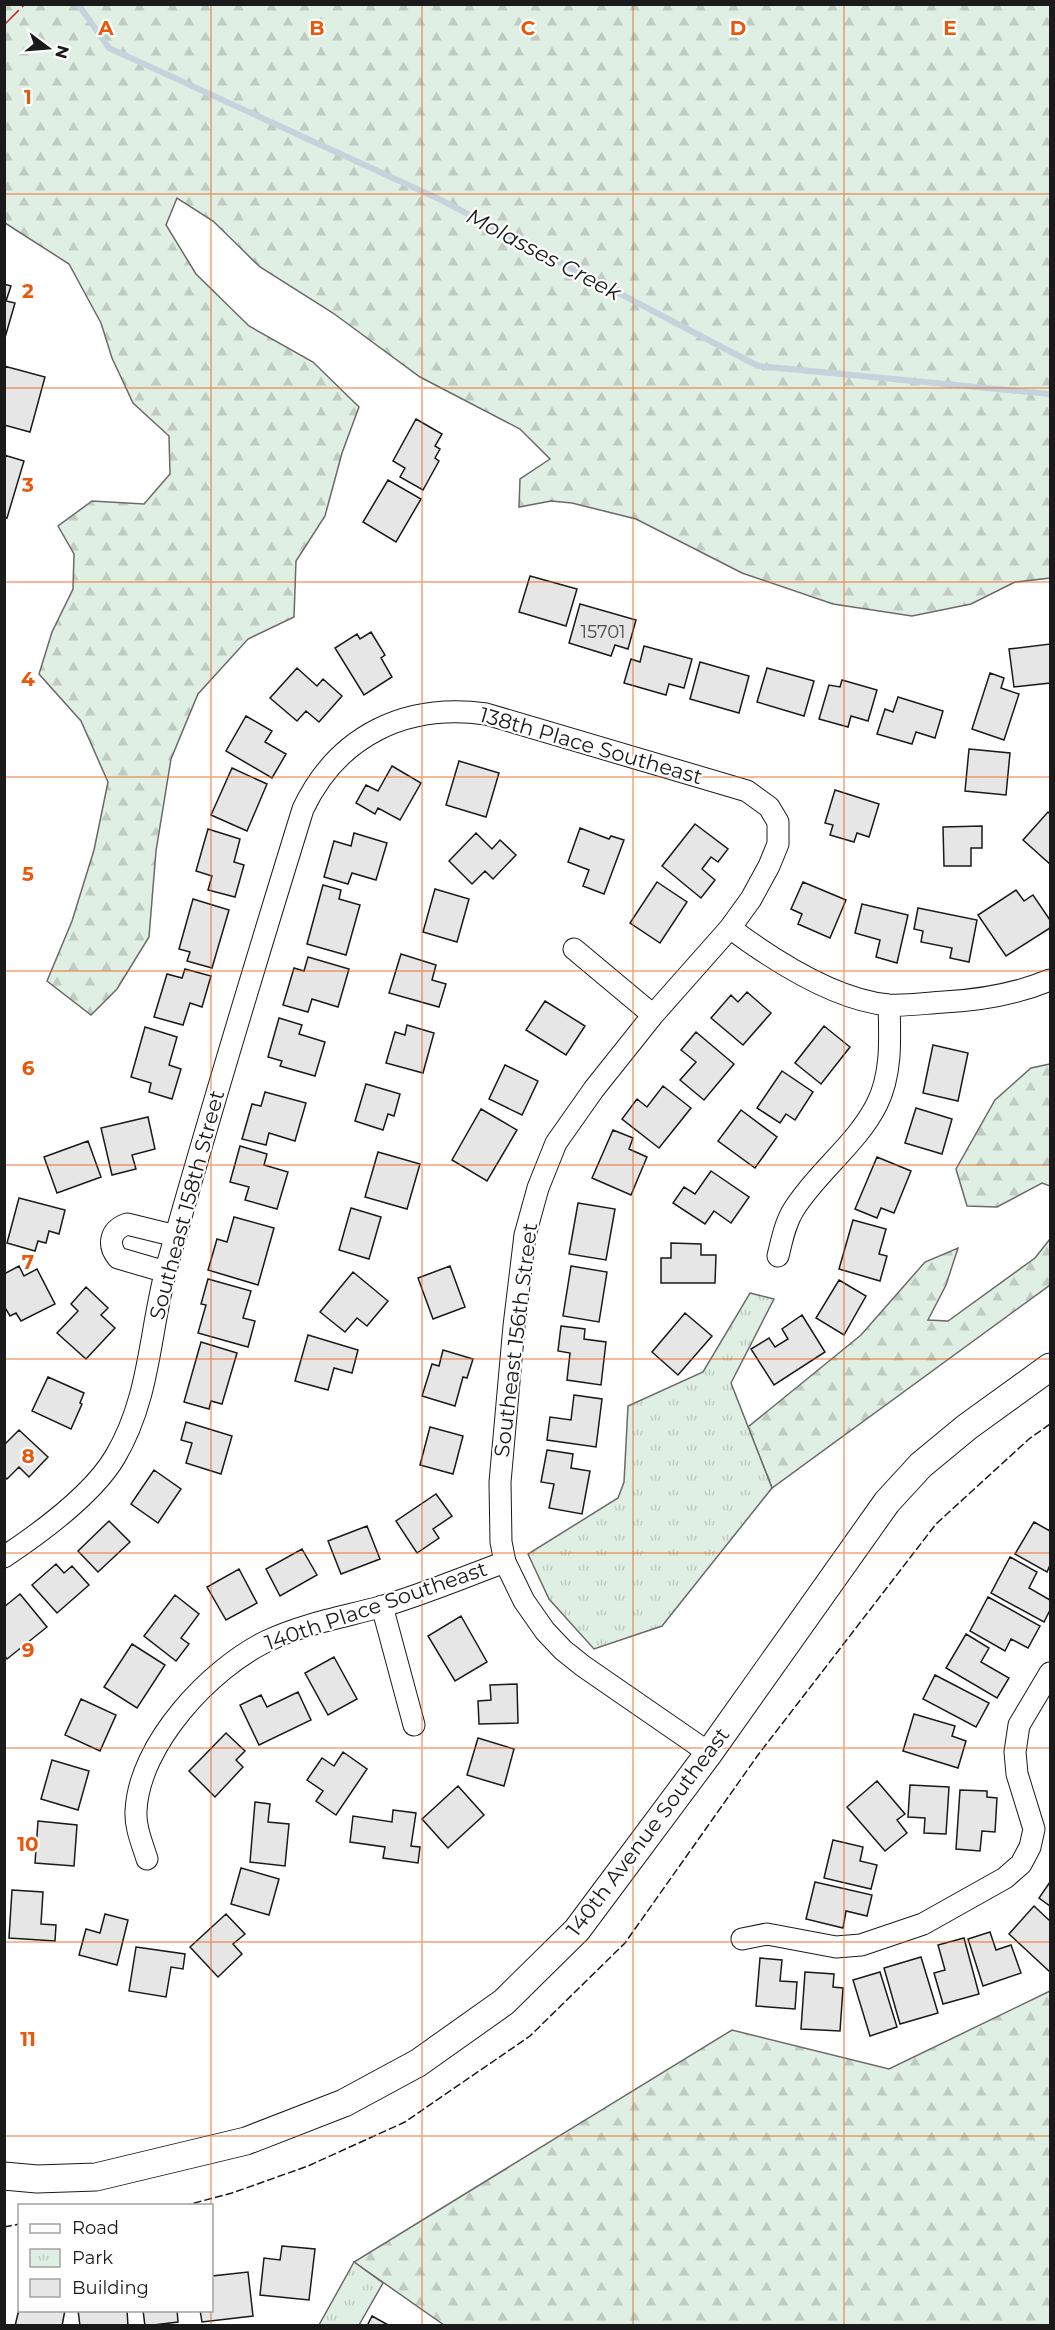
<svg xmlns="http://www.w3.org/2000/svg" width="1055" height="2330" viewBox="0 0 1055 2330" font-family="Montserrat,sans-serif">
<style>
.forest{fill:url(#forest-firs);stroke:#6a6a6a;stroke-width:1.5}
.park{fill:url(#park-tufts);stroke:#6a6a6a;stroke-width:1.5}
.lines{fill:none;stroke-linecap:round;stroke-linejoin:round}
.stream{stroke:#c6d2dc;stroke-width:6}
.building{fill:#e6e6e6;stroke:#1a1a1a;stroke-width:1.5}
.minor-casing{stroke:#1a1a1a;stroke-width:23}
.major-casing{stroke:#1a1a1a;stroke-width:29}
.minor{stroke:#fff;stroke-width:21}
.major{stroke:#fff;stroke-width:27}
.fence{stroke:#1a1a1a;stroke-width:1.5;stroke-dasharray:8 3;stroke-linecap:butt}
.power{stroke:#c62828;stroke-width:1.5;stroke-dasharray:21 4.5 3 4.5;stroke-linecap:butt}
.grid{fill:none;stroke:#e8590c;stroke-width:1.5;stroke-opacity:0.55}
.labels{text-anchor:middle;stroke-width:4.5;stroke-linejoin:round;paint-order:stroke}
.number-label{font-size:18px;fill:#4d4d4d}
.street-label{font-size:21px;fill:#1a1a1a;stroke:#fff}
.water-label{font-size:22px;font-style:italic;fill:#1a1a1a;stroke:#fff}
.grid-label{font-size:20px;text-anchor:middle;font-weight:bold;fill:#e8590c;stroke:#fff;stroke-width:4.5;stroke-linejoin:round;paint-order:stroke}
</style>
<defs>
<pattern id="forest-firs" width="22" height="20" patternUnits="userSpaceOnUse" patternTransform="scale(1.5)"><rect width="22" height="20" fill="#e0efe3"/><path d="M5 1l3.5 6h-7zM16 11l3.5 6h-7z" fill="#c0ccc2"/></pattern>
<pattern id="park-tufts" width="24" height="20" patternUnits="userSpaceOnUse" patternTransform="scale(1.5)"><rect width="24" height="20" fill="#e0efe3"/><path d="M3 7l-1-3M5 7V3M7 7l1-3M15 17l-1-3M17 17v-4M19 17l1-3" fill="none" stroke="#c0ccc2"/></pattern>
</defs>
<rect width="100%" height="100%" fill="#fff"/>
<path class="forest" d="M4,5H1050V578L1015,582L971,604L912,616L833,604L742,573L636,519L572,503L551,501L519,507L520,479L550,459L520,429L420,377L333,313L260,267L213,221L177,198L166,225L196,274L249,326L313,362L359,407L342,453L325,516L296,561L294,617L248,639L198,694L171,759L156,851L149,937L117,989L91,1015L47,981L72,921L94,850L108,782L81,721L39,674L52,632L73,589L74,554L58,526L92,501L144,504L170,474L169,436L133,403L112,358L101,323L69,264L5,223Z
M1050,1064V1186L1042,1183L997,1207L967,1206L956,1169L995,1100L1031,1068Z
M1050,1239V1285L772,1488L748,1427L861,1335L925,1262L958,1248L946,1285L928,1320L948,1321L1035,1258Z
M1050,1991V2325H444L354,2262L732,2030L889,2069Z"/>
<path class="park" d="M750,1293L774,1299L731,1383L772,1488L662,1626L594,1649L549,1599L528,1554L618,1498L624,1482L628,1406L703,1372Z
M354,2262L383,2283L359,2325H319Z"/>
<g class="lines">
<path class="stream" d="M78,4L109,48L441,200L758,366L1050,394"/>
</g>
<path class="building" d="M4,284L11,286L6,301L15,303L4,341Z
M4,366L45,377L30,432L4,425Z
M416,419L442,434L435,446L440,449L435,458L439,461L423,490L400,477L405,468L393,461Z
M4,455L24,461L7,518L4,517Z
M388,480L421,499L396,542L363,522Z
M530,576L577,589L566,626L519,612Z
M580,604L636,620L628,649L615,645L611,656L569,643Z
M371,632L385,655L381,658L392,677L364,695L335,648L357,634L360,639Z
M1050,644V683L1014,687L1009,649Z
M644,646L692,659L684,688L669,684L666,695L624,683L631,659L640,662Z
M700,662L749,676L739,713L690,699Z
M297,668L317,686L323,679L342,696L319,722L306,711L297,721L270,698Z
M767,668L814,681L804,716L757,702Z
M990,673L1004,678L1001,688L1019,694L1004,740L972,729Z
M842,680L877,690L868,721L851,716L848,727L819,719L829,685L840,687Z
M898,697L943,711L935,738L916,732L912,744L877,734L885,709L893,712Z
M246,716L272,731L265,742L286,754L272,778L226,751Z
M969,749L1010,753L1006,795L965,791Z
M459,761L499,773L486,817L446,805Z
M392,766L421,783L400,820L378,808L375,814L356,803L366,785L378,791Z
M232,768L267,784L247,831L211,815Z
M835,790L879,804L869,837L857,833L854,842L830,835L833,825L825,823Z
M1048,812L1050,814V864L1023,840Z
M695,824L728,849L718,862L711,857L702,869L715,880L701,898L662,866Z
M982,826V848H971V866H944L943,827Z
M580,828L609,839L611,836L624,840L604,894L583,886L589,870L568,862Z
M208,829L240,839L234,862L244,865L235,897L208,890L212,876L196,871Z
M354,833L387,843L376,880L352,873L348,884L324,877L334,841L351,846Z
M476,833L492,849L500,840L516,855L493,879L485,871L472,884L449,861Z
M657,882L687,902L660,943L630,923Z
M803,882L846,900L830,938L798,924L802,914L791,909Z
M323,885L341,890L339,899L360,905L346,955L307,944Z
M435,889L469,899L457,942L423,932Z
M1016,890L1024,901L1033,895L1050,920V928L1006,956L978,915Z
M193,899L229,910L212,968L187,961L190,952L179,949Z
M862,904L908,915L897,963L876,957L880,940L855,933Z
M918,908L977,920L969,962L950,958L952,948L921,942L923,931L914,929Z
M401,954L436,965L432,980L446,984L439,1007L389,993Z
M308,957L349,969L338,1007L312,999L308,1012L283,1005L294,968L304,971Z
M185,969L211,976L202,1007L190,1003L183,1025L154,1017L167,974L182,978Z
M747,992L771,1013L743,1045L711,1018L731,995L738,1002Z
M545,1001L585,1026L566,1055L526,1030Z
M279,1018L302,1025L299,1034L325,1042L315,1076L280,1066L282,1061L268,1057Z
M407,1025L434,1033L423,1073L386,1063L395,1032L405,1035Z
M824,1026L850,1047L821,1084L795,1063Z
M145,1027L177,1037L169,1065L181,1069L172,1099L149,1092L151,1083L131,1077Z
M696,1032L734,1064L704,1100L680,1080L696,1062L681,1050Z
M933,1045L968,1053L958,1101L923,1093Z
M505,1065L538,1081L522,1115L489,1099Z
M782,1071L813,1092L795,1120L786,1114L780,1123L757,1108Z
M366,1084L400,1094L394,1116L388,1114L383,1130L355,1121Z
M663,1086L691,1108L659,1148L622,1119L637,1099L647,1107Z
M265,1092L306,1103L295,1141L269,1133L266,1145L242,1139L252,1104L261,1106Z
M916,1108L952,1119L942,1154L905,1143Z
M481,1109L517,1130L487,1181L452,1160Z
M741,1110L777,1137L755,1168L718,1141Z
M148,1117L155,1149L132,1155L136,1169L112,1175L101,1128Z
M613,1130L633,1138L629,1149L647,1157L631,1195L592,1178Z
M88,1141L101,1177L57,1193L44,1157Z
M240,1146L267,1154L264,1165L288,1172L277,1209L245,1200L249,1187L230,1182Z
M378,1152L420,1164L407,1209L365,1197Z
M877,1157L911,1171L894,1213L881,1208L877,1218L855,1209Z
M711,1171L749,1197L731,1223L714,1211L705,1224L673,1203L684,1187L695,1194Z
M19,1198L65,1210L59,1234L49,1231L46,1243L38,1241L35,1251L7,1243Z
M578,1203L615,1209L606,1260L569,1254Z
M351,1208L381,1217L369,1259L339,1250Z
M234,1217L274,1228L258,1285L208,1270L217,1239L227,1242Z
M853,1220L886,1229L879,1254L887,1256L880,1281L839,1269Z
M671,1243L701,1244V1255H716L715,1283H661V1258H671Z
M19,1266L24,1276L37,1269L55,1304L21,1321L16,1313L10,1316L4,1306V1274Z
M450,1266L465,1307L433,1319L418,1278Z
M571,1266L607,1272L599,1322L563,1316Z
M353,1272L388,1301L367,1326L357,1318L345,1332L320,1312Z
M208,1279L251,1291L243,1318L255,1321L248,1347L198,1333L206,1305L201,1304Z
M839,1280L866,1296L844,1335L816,1318Z
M86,1287L108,1308L101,1315L115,1328L86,1359L57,1333L78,1311L71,1304Z
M685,1313L712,1336L678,1375L652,1352Z
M802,1315L825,1352L774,1385L751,1349L769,1338L775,1347L788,1339L782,1329Z
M561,1326L585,1329L584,1339L606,1342L601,1385L567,1380L570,1353L558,1351Z
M308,1335L358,1350L352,1373L334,1368L328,1390L295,1381Z
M201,1342L237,1353L222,1404L211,1401L209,1409L184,1402Z
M443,1350L473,1359L467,1378L463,1377L455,1406L422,1396L432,1364L439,1366Z
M48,1377L84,1393L80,1403L82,1404L71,1429L32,1411Z
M574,1395L602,1399L596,1447L547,1440L550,1417L571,1420Z
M186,1422L232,1436L221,1474L186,1463L192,1443L181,1440Z
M430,1427L463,1436L453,1474L420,1465Z
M19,1430L48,1457L29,1477L19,1467L7,1479L4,1476V1445Z
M547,1450L573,1454L571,1468L590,1471L582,1514L549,1508L554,1484L541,1482Z
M154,1470L181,1489L158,1523L131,1504Z
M436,1494L452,1516L433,1529L439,1538L417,1553L396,1521Z
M109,1521L130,1542L98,1572L78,1551Z
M1034,1522L1050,1531V1565L1047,1572L1015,1554Z
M367,1526L380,1559L341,1574L328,1541Z
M302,1549L317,1575L280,1596L266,1569Z
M1010,1557L1037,1572L1029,1588L1050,1600V1610L1044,1622L991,1593Z
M56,1564L64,1573L72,1566L89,1585L57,1613L32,1585Z
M239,1569L257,1603L226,1620L207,1587Z
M20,1594L47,1627L7,1659L4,1655V1607Z
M175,1595L199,1614L181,1638L189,1644L176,1661L144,1636Z
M988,1597L1040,1626L1028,1648L1011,1639L1005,1651L970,1631Z
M461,1616L487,1662L455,1681L428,1636Z
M966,1634L989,1648L981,1662L1009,1678L997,1698L946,1668Z
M132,1644L165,1665L137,1708L104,1687Z
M334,1657L357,1699L328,1715L305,1673Z
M935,1675L989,1703L976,1727L923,1699Z
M517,1684L518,1723L479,1724L478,1701L491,1700L490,1685Z
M298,1692L311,1720L259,1745L240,1705L261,1695L267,1707Z
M81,1699L116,1715L100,1751L65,1735Z
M914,1714L955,1726L952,1736L966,1741L958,1768L903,1751Z
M226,1733L245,1751L236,1760L243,1767L215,1797L189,1771Z
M478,1738L514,1749L504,1786L467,1775Z
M343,1752L367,1769L336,1815L316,1801L323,1791L307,1780L322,1758L334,1766Z
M52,1760L89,1771L78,1810L41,1799Z
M877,1781L905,1814L897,1820L907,1833L885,1851L847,1807Z
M910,1785L949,1787L946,1834L924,1833L925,1818L908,1817Z
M458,1786L484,1815L448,1848L422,1819Z
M960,1790L987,1791V1797L997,1798L995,1832L982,1831L980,1851L956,1849Z
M255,1802L270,1804L268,1822L289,1824L285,1866L250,1862Z
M393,1810L416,1813L411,1846L420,1847L418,1863L383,1858L385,1847L350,1842L353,1816L392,1822Z
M38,1821L77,1825L74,1866L35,1863Z
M833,1840L863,1847L860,1861L877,1865L871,1889L824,1878Z
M241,1868L279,1879L269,1915L231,1904Z
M815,1882L872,1895L867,1916L846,1911L843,1928L806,1919Z
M1050,1882V1906L1039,1898Z
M12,1890L43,1892L41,1924L56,1925L55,1941L9,1938Z
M1034,1906L1050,1921V1972L1009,1934Z
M105,1914L128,1920L117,1965L79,1955L86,1929L100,1933Z
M226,1914L245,1934L233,1944L242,1954L218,1977L190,1947Z
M990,1932L996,1950L1011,1945L1021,1973L983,1986L968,1939Z
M964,1938L979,1994L943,2004L934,1973L945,1970L938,1945Z
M136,1947L185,1954L183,1969L171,1967L166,1997L129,1991Z
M921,1957L938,2013L900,2024L884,1968Z
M760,1958L782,1960L780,1981L797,1982L795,2009L756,2006Z
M805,1972L834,1974L833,1987L843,1988L840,2031L801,2029Z
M880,1972L897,2027L870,2036L853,1980Z
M282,2246L315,2249L309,2300L260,2295L264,2258L280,2260Z
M248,2272L253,2316L202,2322L200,2310H212V2276Z
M20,2305V2310H65L62,2326H15Z
M78,2310H127L128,2326H80Z
M143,2310H177L178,2322L145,2326Z
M372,2316L390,2326H367Z"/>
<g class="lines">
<defs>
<path id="minor" d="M730,928C773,960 834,1000 889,1005C907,1006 926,1003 944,1002C981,1000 1016,994 1050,980
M574,949L653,1015
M778,1256C782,1240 785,1223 794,1209C818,1171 857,1144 877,1104C892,1074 890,1038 889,1005
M166,1272L118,1258C107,1245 110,1230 127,1224L176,1236
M4,1557C40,1533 93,1494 115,1457C151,1396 149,1332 167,1266C210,1113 256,961 303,809C338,735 406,703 486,714L747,791L769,807L778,822V844L769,866L751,899L730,928L653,1015L594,1089L556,1143L538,1188L525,1235L514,1326L500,1482L501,1542L505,1562L524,1601L545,1631L563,1650L583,1666L709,1753
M382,1606L414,1725
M147,1859C142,1843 135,1827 136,1811C139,1744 210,1669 267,1641C303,1624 343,1617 380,1607C422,1595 464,1577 505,1562
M742,1939L767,1934L836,1947L861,1945L923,1924L1005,1878L1021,1864L1030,1847L1034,1829L1017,1774L1015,1752L1019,1725L1050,1673"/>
<path id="major" d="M4,2176L37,2179L96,2177L246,2141L344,2103L418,2063L504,2002L577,1930L709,1753L887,1502L921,1465L967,1427L1050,1367"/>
</defs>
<use href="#minor" class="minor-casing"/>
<use href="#major" class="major-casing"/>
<use href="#minor" class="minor"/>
<use href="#major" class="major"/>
<path class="fence" d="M183,2206L232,2193L308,2166L405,2122L530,2036L625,1943L758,1755L936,1524L1029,1439L1050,1424
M4,2227L20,2224"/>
<path class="power" d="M4,25L25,4"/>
</g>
<path class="grid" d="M211,4V2206M422,4V2326M633,4V2326M844,4V2326M4,194H1050M4,388H1050M4,582H1050M4,777H1050M4,971H1050M4,1165H1050M4,1359H1050M4,1553H1050M4,1748H1050M4,1942H1050M4,2136H1050M211,2310V2326"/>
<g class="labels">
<g class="number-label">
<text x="603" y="638">15701</text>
</g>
<g class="street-label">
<text transform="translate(591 746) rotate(16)" y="7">138th Place Southeast</text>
<text transform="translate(187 1205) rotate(-75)" y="7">Southeast 158th Street</text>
<text transform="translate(516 1340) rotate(-83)" y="7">Southeast 156th Street</text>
<text transform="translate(376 1606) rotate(-19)" y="7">140th Place Southeast</text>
<text transform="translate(648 1832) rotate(-53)" y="7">140th Avenue Southeast</text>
</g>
<g class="water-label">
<text transform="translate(544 254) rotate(28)" y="8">Molasses Creek</text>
</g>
</g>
<g class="grid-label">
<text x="106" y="35">A</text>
<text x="317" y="35">B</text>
<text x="528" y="35">C</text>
<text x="738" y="35">D</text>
<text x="950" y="35">E</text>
<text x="28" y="104">1</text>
<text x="28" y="298">2</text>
<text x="28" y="492">3</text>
<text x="28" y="686">4</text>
<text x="28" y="881">5</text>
<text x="28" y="1075">6</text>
<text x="28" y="1269">7</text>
<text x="28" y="1463">8</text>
<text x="28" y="1657">9</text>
<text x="28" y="1851">10</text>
<text x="28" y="2046">11</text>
</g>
<rect width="1055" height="2330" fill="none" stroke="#1a1a1a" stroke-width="12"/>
<rect x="18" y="2204" width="195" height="108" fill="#ffffff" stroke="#a3a3a3" stroke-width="1.5"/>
<rect x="30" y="2224" width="30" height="9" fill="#ffffff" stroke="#a3a3a3" stroke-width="1.5"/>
<text x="72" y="2234" font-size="18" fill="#1a1a1a">Road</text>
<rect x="30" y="2249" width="30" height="18" fill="url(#park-tufts)" stroke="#a3a3a3" stroke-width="1.5"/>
<text x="72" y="2264" font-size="18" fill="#1a1a1a">Park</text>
<rect x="30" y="2279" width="30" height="18" fill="#e6e6e6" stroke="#a3a3a3" stroke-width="1.5"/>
<text x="72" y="2294" font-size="18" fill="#1a1a1a">Building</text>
<g transform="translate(48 48) rotate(106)" stroke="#ffffff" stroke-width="4.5" paint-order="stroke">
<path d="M0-4.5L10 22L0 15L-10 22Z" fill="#1a1a1a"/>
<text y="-9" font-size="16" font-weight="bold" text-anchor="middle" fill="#1a1a1a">N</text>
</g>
</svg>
